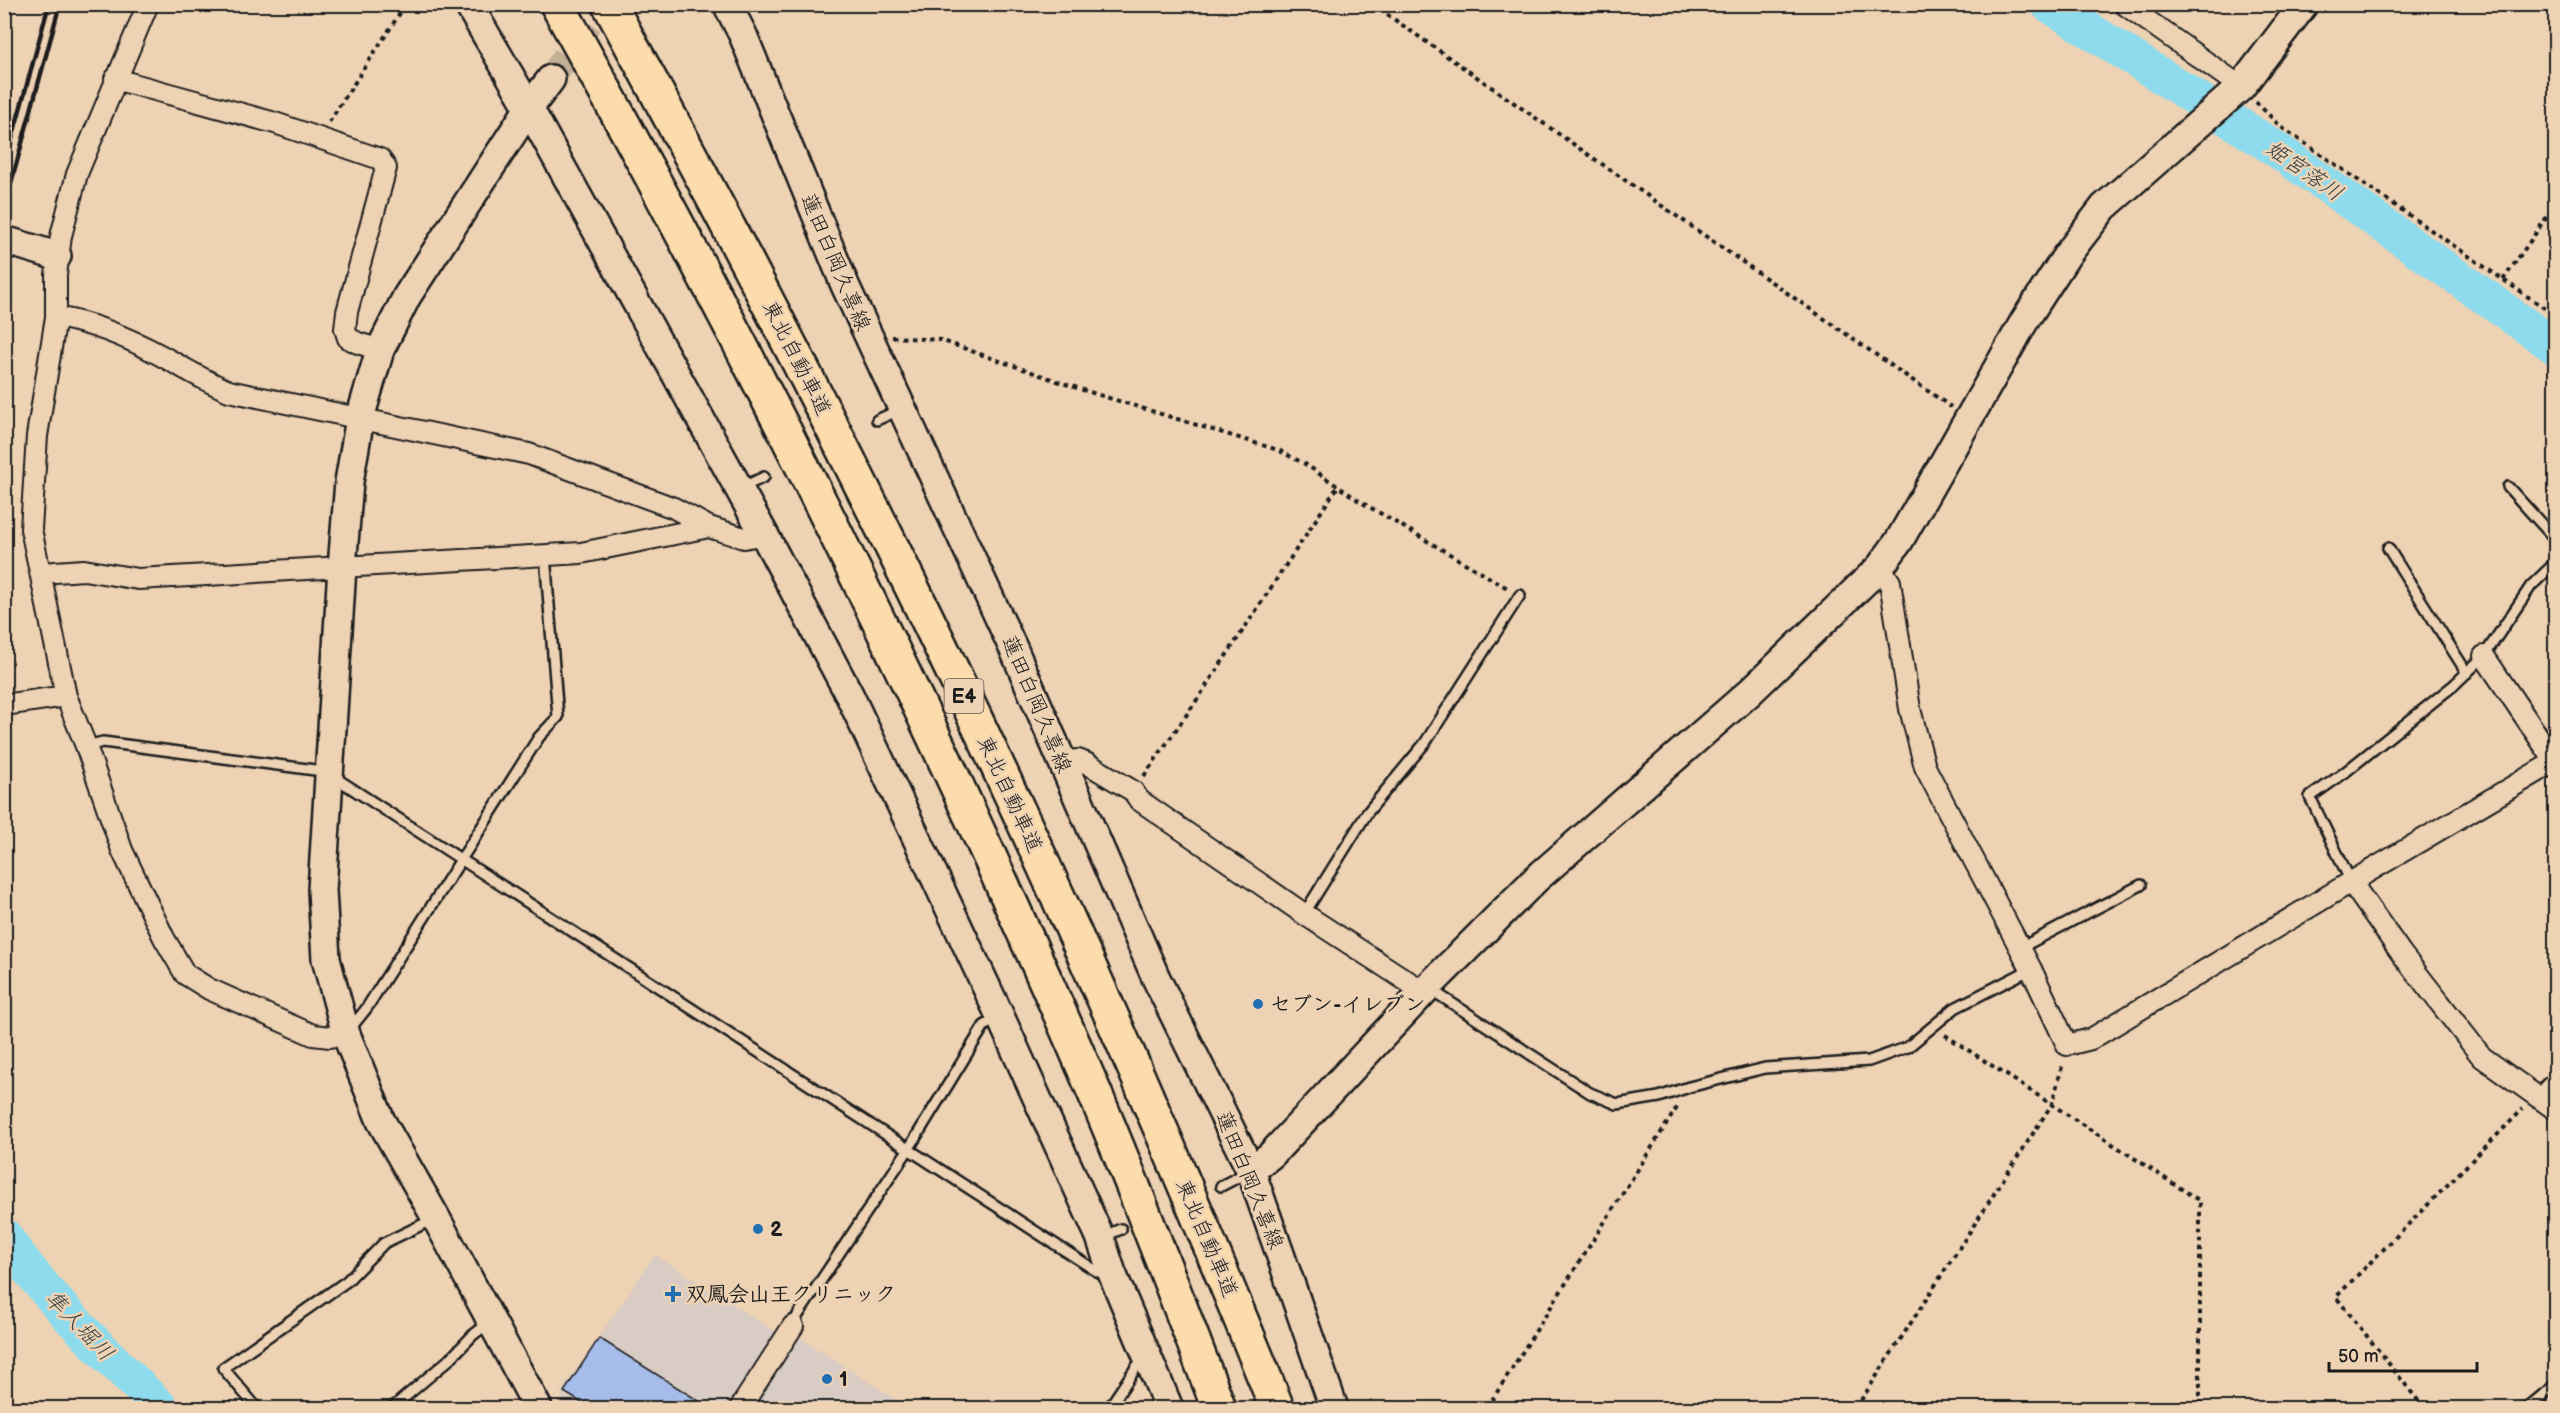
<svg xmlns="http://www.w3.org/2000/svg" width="2560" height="1413" viewBox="0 0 2560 1413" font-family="'Balsamiq Sans','Klee One',sans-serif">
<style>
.built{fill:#d8ccc4}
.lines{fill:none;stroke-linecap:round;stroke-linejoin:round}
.river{stroke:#8ddbec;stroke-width:36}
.building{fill:#a6bdeb;stroke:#1c1c1c;stroke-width:1.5}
.secondary-tunnel{stroke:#c3ae96;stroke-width:27;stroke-dasharray:27 14;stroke-linecap:butt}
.lane-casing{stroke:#1c1c1c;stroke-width:14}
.street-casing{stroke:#1c1c1c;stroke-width:24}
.secondary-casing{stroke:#1c1c1c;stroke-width:32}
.highway-casing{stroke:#1c1c1c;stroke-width:38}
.path{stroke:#1c1c1c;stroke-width:4;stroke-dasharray:4.5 4.5;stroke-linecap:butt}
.lane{stroke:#edd2b4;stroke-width:9}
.street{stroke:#edd2b4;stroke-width:20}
.secondary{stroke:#edd2b4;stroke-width:27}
.highway{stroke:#fcdcac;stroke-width:33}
.rail{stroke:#1c1c1c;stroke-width:4.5}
.poi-dot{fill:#1f6fb2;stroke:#edd2b4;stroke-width:2}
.labels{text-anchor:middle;stroke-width:5;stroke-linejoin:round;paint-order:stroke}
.shield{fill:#edd2b4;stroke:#5b534a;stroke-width:1.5}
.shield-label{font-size:20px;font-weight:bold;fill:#1c1c1c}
.street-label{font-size:21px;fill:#1c1c1c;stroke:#edd2b4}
.poi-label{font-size:21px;font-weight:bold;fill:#1c1c1c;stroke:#edd2b4;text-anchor:start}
.water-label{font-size:22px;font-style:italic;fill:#334246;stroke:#edd2b4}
</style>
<rect width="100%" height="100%" fill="#edd2b4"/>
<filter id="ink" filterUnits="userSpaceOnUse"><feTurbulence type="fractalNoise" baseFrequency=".0167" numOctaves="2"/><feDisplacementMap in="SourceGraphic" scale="12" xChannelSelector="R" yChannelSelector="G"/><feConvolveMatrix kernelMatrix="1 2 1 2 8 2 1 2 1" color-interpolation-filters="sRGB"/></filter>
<g filter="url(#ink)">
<path class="built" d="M655,1255L777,1333L731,1408H569L560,1394Z
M795,1335L909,1408H748Z"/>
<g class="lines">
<path class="river" d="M2048,4L2270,145L2556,347
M4,1236C48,1300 106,1354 161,1408"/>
</g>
<path class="building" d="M599,1338L710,1408H590L564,1392Z"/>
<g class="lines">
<path class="secondary-tunnel" d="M551,79L601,4"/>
<defs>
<path id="lane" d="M877,420L899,410
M2508,487L2556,540
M741,488L764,477
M2388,548L2467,673
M86,746L103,742L315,770L331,775L1098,1272H1107
M2351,882L2310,797L2344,773L2454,685L2484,656L2531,586L2556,562
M1304,914L1367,813L1425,743L1520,595
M2020,948L2141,885
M1430,989L1590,1093L1617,1104L1659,1097L1689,1087L1765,1068L1869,1061L1908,1047L1955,1008L2031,969
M350,1029L366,1009L539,737L558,717L545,555
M2536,1096L2556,1075
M1221,1186L1248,1172
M1102,1237L1121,1229
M793,1326L798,1315L908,1150L984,1026L998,1017
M257,1408L223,1368L347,1281L384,1243L434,1219
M392,1408L451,1358L473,1335L490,1322
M1109,1408L1137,1366L1148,1362
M2527,1408L2556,1384"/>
<path id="street" d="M148,4L77,174L61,236L56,275V317L37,436L31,529L66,696L86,746L122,850L164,938L185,974L209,989L313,1035L330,1037L346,1034
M2124,4L2241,87
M115,79L275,123L380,159L386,168L347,312L345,329L348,338L358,343L380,350
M56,317C93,323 129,338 162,356C184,368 205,381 229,391L529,454L674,508L709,527L744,538L764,534
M1880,567L1890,582L1910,709L1925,767L2031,969L2067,1045L2091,1039L2351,882L2401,953L2482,1057L2556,1110
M41,573L84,570L138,579L581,553L709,527
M2484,656L2556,763
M4,705L66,696
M1062,762L1078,760L1088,764L1133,791L1139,800L1304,914L1424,992
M2351,882L2554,762
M740,1408L793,1326"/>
<path id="secondary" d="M468,4L529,108L764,534L849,694L1000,1016L1100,1237L1112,1273L1169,1408
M727,4L743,35L844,283L1014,650L1156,978L1251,1171L1334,1408
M4,240L57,256
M1251,1171L1272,1154L1428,987L1536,879L1750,692L1880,567L1899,541L2025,320L2067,255L2104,207L2241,87L2304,4
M538,1408L436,1218L381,1121L346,1034L326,959L322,890L342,567L349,482L360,418L380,350L407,296L529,108L551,79"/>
<path id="highway" d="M557,4C754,356 933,719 1093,1089C1138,1194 1178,1302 1219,1408
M609,4C704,179 796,353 884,531C1027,818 1157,1111 1277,1408"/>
</defs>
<use href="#lane" class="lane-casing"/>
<use href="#street" class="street-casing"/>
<use href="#secondary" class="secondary-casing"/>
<use href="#highway" class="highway-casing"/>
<path class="path" d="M1372,4L1951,407
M2256,102L2281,127L2556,316
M329,122L406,4
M2503,280L2556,204
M892,337L940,340L1083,390L1278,450L1305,464L1361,502L1509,589
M1144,776L1201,694L1338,486
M1945,1035L2200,1201V1408
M1487,1408L1678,1106
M1856,1408L2052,1104L2063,1063
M2424,1408L2336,1297L2523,1109"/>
<use href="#lane" class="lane"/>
<use href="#street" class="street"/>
<use href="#secondary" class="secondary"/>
<use href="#highway" class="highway"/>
<path class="rail" d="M4,168L49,4
M4,209L60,4"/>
</g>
</g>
<g class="poi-dot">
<circle cx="1258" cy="1004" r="6"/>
<circle cx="758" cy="1229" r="6"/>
<path d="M670 1285h6v6h6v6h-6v6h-6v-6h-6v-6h6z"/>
<circle cx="827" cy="1379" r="6"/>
</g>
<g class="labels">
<rect class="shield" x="944.5" y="679" width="39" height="34" rx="4.5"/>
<g class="shield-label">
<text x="964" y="703">E4</text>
</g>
<g class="street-label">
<text transform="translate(836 262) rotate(67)" y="7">蓮田白岡久喜線</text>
<text transform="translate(797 358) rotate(63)" y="7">東北自動車道</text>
<text transform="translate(1037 704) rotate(67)" y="7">蓮田白岡久喜線</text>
<text transform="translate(1010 794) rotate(65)" y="7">東北自動車道</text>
<text transform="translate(1250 1180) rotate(68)" y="7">蓮田白岡久喜線</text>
<text transform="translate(1207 1238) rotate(67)" y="7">東北自動車道</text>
</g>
<g class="poi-label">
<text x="1270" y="1011">セブン-イレブン</text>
<text x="770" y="1236">2</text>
<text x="686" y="1301">双鳳会山王クリニック</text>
<text x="839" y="1386">1</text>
</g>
<g class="water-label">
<text transform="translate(2305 170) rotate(35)" y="8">姫宮落川</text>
<text transform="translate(80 1325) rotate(46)" y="8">隼人堀川</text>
</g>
</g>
<rect width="2560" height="1413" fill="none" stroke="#edd2b4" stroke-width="24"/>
<rect x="12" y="12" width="2536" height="1389" fill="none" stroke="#1c1c1c" stroke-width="2" filter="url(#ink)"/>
<path d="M2329 1362v9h148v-9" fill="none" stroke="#1c1c1c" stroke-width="3"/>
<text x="2338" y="1362" font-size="18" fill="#1c1c1c" stroke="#edd2b4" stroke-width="4.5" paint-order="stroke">50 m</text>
</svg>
